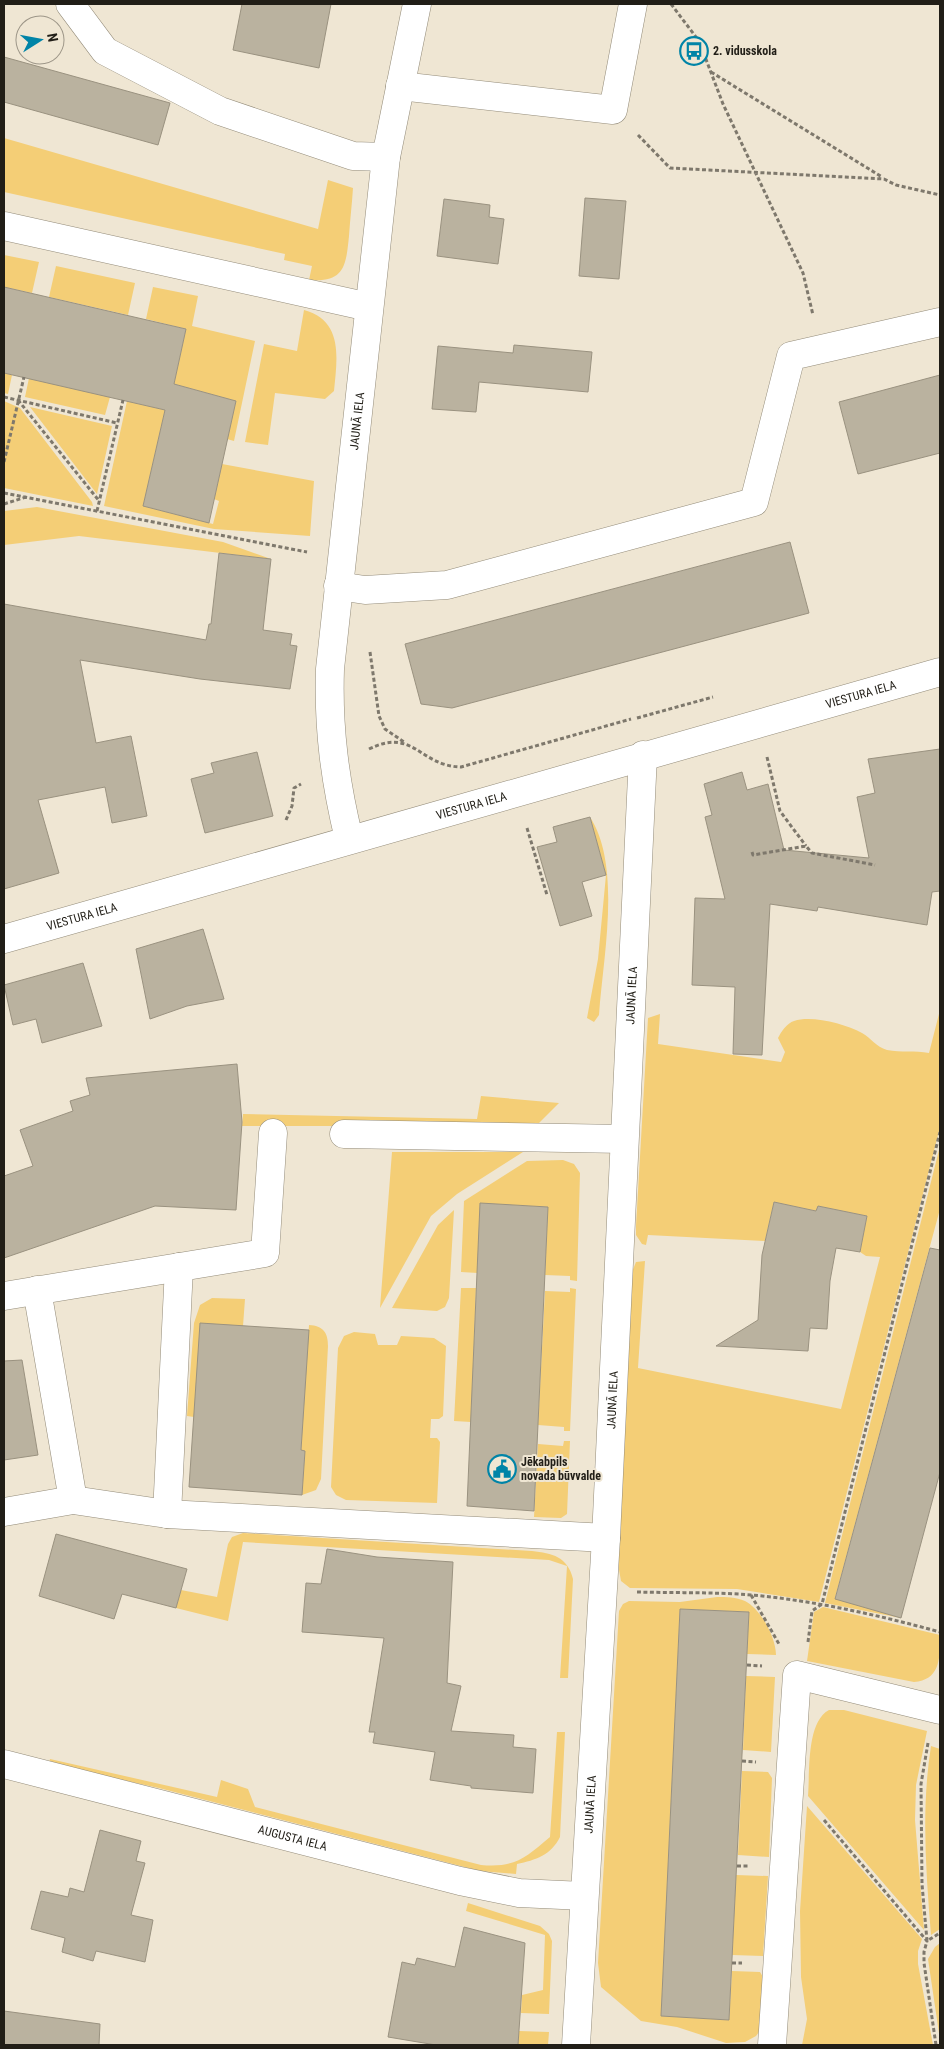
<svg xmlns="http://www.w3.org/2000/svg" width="944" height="2049" viewBox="0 0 944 2049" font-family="'Roboto Condensed',sans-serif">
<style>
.green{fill:#f4ce76}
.building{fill:#bab29f;stroke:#9a9280}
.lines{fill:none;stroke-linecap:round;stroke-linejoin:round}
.minor-casing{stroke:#948c7a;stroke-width:29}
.path{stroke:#7e786c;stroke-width:3;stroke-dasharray:4 2.5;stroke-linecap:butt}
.minor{stroke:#fff;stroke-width:28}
.labels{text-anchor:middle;stroke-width:4;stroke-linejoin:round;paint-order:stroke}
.poi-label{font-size:12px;font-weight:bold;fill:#211e17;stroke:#efe6d3;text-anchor:start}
.street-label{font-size:12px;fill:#211e17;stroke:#efe6d3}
</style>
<rect width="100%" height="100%" fill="#efe6d3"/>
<path class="green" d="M4,138L318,229L328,180L353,188C352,204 350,220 349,236C346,265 345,283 309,280L312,266L284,260L285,254L4,192Z
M4,255L39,262L32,293L4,287Z
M56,266L135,283L128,315L49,297Z
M153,287L198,296L192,326L255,341L234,441L227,439L236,401L174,384L186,329L146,319Z
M304,310C344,321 337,359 334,391L325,399L275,393L268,445L245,442L264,344L297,351Z
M4,373L12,375L8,394L4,393Z
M29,378L110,397L105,415L25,397Z
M4,401L20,408L92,502L93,506L4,488Z
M127,401L165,410L143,506L213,524L219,501L214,499L222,464L314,481L310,536L214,529L104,506Z
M30,407L112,426L97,494Z
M37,507L223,542L271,559L79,536L4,545V511Z
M590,817C622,867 603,957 599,1015L594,1022L587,1018L598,959L606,875Z
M940,1010V1127L819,1602L737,1589L630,1588L621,1581L618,1564L632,1272L636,1262L645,1261L638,1368L841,1409L880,1257L866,1256L860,1252L867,1216L818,1206L816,1211L774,1202L765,1241L648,1235L646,1245L642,1244L636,1235V1226L648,1018L660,1014L658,1044L781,1062L785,1052L778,1038C781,1032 787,1023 794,1021C812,1015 845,1024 862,1033C871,1038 876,1047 887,1050C901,1053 915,1050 929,1053Z
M481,1096L559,1103L536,1126H242L243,1114L477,1119Z
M940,1146V1209L835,1598L901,1618L825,1603Z
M392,1152H523L457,1194L431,1216L380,1308Z
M563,1160L574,1164L580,1173L577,1281L570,1280V1276L545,1275L548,1207L481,1204L478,1273L461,1272L464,1201L527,1161Z
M454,1210L449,1298L445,1307L437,1311L392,1308L438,1225Z
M461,1288H476L471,1422L454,1421Z
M570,1288L576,1289L570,1431H564V1427L538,1425L545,1291L570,1292Z
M212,1298L245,1299L243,1326L194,1417L187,1416L194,1323L200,1305Z
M309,1325C323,1326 328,1332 328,1346L321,1479L316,1490L302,1495L305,1451L301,1450Z
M354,1332L375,1334L378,1345H397L401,1336L434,1338L446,1346L443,1416L439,1419H431L430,1438H437L440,1442L437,1503L346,1500L336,1495L331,1487L338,1348L344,1336Z
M564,1441H570L567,1514L561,1518L534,1517L538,1444L563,1446Z
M243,1533L532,1551C552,1553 568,1557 573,1579L568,1678H560L567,1566L549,1560L243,1542L228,1621L176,1608L181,1590L217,1597L228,1544L232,1537Z
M717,1597C726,1597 736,1597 745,1601C761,1609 776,1638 776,1655L747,1654L749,1612L680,1609L661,2016L729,2020L732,1971L760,1972L763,1977L759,2032L756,2036L745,2042L726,2043L677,2027L641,2021L601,1987L598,1963L619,1611L623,1604L629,1601L680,1602Z
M823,1607L940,1635C940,1657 941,1680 914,1682L807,1661L814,1612Z
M746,1676L775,1677L771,1752L743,1750Z
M829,1710H844L927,1731L916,1785L915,1820L924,1930L808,1796C810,1773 806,1722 829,1710Z
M557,1732H565L560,1837C551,1855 536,1860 517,1864L516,1874L480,1871L159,1788L49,1764L50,1759L217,1797L221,1780L248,1789L255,1807L481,1865C515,1868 525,1858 550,1837Z
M931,1746L940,1749V1929L931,1935C926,1872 921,1809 931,1746Z
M742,1771L768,1772L772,1778L769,1857L738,1855Z
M807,1806L922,1939L918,1951V1964L933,2045H802L807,2019L801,1977L800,1911Z
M736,1875L768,1876L763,1956L732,1955Z
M468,1903L540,1926L549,1934L552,1941L549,2014L521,2013L522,1995L543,1990L545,1935L466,1911Z
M940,1943V2040L928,1959L935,1947Z
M519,2031L549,2032L548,2045H518Z"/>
<path class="building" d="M242,4H331L319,68L233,50Z
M4,57L170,103L158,145L4,102Z
M585,198L626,201L619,279L579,276Z
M444,199L490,205L489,217L504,219L498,264L437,256Z
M4,287L186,329L174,384L236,401L209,523L143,506L165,410L4,373Z
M514,345L592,352L588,392L479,382L476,412L432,409L438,346L513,353Z
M940,375V453L858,474L839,402Z
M790,542L809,613L452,708L421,704L405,644Z
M219,553L271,559L263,630L292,634L290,645L297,646L290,689L200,679L80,660L96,743L131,736L147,816L112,823L105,787L38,800L59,873L4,889V604L206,640L209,624H211Z
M940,749V891L932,892L927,925L818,907L817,911L770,904L762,1055L733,1054L735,987L692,985L695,898L725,899L705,817L712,815L704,784L742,772L747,790L768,784L784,850L869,858L857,797L875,793L868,759Z
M257,752L273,816L205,833L191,779L214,773L211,763Z
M590,817L606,875L582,882L592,916L560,926L537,847L557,842L553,827Z
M203,929L224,999L187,1006L150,1019L136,949Z
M83,963L102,1026L42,1043L36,1019L13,1025L4,985Z
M237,1064L242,1122L236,1210L155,1206L4,1258V1176L33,1166L20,1130L73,1111L70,1101L90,1095L86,1078Z
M774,1202L816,1211L818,1206L867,1216L860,1252L836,1248L830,1281L827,1329L810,1328L808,1351L716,1346L758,1320L762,1255Z
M480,1203L548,1207L534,1511L467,1506Z
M930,1248L940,1250V1472L901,1618L835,1599Z
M200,1323L309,1330L301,1450L305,1451L302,1495L189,1487Z
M22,1360L38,1455L4,1460V1361Z
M56,1534L187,1569L176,1608L122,1594L114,1619L39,1596Z
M327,1549L377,1557L453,1562L447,1683L461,1686L451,1731L514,1735L513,1747L536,1749L533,1793L471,1788V1786L430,1780L435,1752L373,1743L375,1732H369L384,1638L302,1632L306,1583L321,1584Z
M680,1609L749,1612L729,2020L661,2016Z
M100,1830L141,1841L136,1861L145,1863L131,1915L153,1920L145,1962L96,1951L93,1961L62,1952L65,1938L31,1929L41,1891L68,1897L70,1888L84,1892Z
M464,1927L525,1943L518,2045H436L388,2037L402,1962L415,1965L417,1958L455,1967Z
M4,2011L100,2024L99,2045H4Z"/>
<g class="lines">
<defs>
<g id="minor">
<path d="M70,4L105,51L220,111L353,156L386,157"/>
<path d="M400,86L613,110L633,4"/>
<path d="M4,226L369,307"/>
<path d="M338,586L365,590L447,585L754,502L791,356L940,322"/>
<path id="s1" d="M349,839C335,781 328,729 330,669L386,157L417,4"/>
<path id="s2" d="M4,939L940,672"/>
<path d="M344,1134L624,1139"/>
<path d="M37,1290L73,1500"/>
<path d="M4,1296L265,1253L273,1133"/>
<path d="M4,1512L73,1500L167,1514L606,1538"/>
<path d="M167,1514L179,1267"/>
<path id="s3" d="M4,1764L460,1881L519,1893L584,1896"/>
<path id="s4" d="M576,2045L606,1538L643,755"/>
<path d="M772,2045L797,1675L940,1710"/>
</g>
</defs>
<use href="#minor" class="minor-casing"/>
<path class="path" d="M671,4L699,41L723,104L803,273L813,315
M711,72L882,177
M638,135L670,168L884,179L896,185L940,195
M4,397L117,423
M18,400L100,502
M4,462L24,377
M4,493L307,552
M4,504L26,497
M97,511L123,400
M370,652L379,716L385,729L404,742
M637,718L713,697
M369,749C414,727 419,766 461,767L631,719
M767,757L780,811L806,846
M286,820L292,806L294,788L301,784
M527,828L547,895
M752,852L753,855L806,846L812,853L875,865
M637,1592C675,1593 715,1592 752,1595C816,1601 878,1615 940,1632
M751,1595L779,1644
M808,1642L812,1611L822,1604L940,1132
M747,1665L762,1666
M928,1743L921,1784L922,1884L927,1941L940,1933
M742,1761L756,1762
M824,1820L927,1941L924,1952V1963L936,2045
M737,1866H749
M732,1963H742"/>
<use href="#minor" class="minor"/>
</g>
<defs>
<symbol id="bus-ring" viewBox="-11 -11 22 22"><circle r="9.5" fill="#efe6d3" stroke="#0084a7" stroke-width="1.5"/><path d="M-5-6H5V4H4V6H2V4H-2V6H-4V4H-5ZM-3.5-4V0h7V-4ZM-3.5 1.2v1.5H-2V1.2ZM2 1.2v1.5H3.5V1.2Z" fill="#0084a7"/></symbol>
<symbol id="civic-ring" viewBox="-11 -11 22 22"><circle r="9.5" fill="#efe6d3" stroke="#0084a7" stroke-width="1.5"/><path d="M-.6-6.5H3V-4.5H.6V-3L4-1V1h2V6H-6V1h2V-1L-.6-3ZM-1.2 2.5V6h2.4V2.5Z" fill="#0084a7"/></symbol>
</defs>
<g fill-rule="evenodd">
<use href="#bus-ring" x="678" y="35" width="32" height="32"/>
<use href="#civic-ring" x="486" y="1453" width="32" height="32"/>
</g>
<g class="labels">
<g class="poi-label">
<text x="713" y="55">2. vidusskola</text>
<text x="521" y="1466">Jēkabpils<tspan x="521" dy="14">novada būvvalde</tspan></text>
</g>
<g class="street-label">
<text dy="4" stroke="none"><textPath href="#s1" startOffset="421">JAUNĀ IELA</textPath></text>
<text dy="4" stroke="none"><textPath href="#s2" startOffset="891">VIESTURA IELA</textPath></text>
<text dy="4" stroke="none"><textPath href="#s2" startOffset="486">VIESTURA IELA</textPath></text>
<text dy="4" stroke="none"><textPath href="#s2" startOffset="81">VIESTURA IELA</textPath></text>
<text dy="4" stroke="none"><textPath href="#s4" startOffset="1051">JAUNĀ IELA</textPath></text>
<text dy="4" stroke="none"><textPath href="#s4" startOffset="646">JAUNĀ IELA</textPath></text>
<text dy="4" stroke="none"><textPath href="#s4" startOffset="241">JAUNĀ IELA</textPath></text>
<text dy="4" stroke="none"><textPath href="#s3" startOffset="298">AUGUSTA IELA</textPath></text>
</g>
</g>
<rect width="944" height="2049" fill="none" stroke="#211e17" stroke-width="10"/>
<g transform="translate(40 40) rotate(79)"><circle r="24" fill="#efe6d3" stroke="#9d9688"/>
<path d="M0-4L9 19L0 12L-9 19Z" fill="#0084a7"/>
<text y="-8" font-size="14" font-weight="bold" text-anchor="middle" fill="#211e17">N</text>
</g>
</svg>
